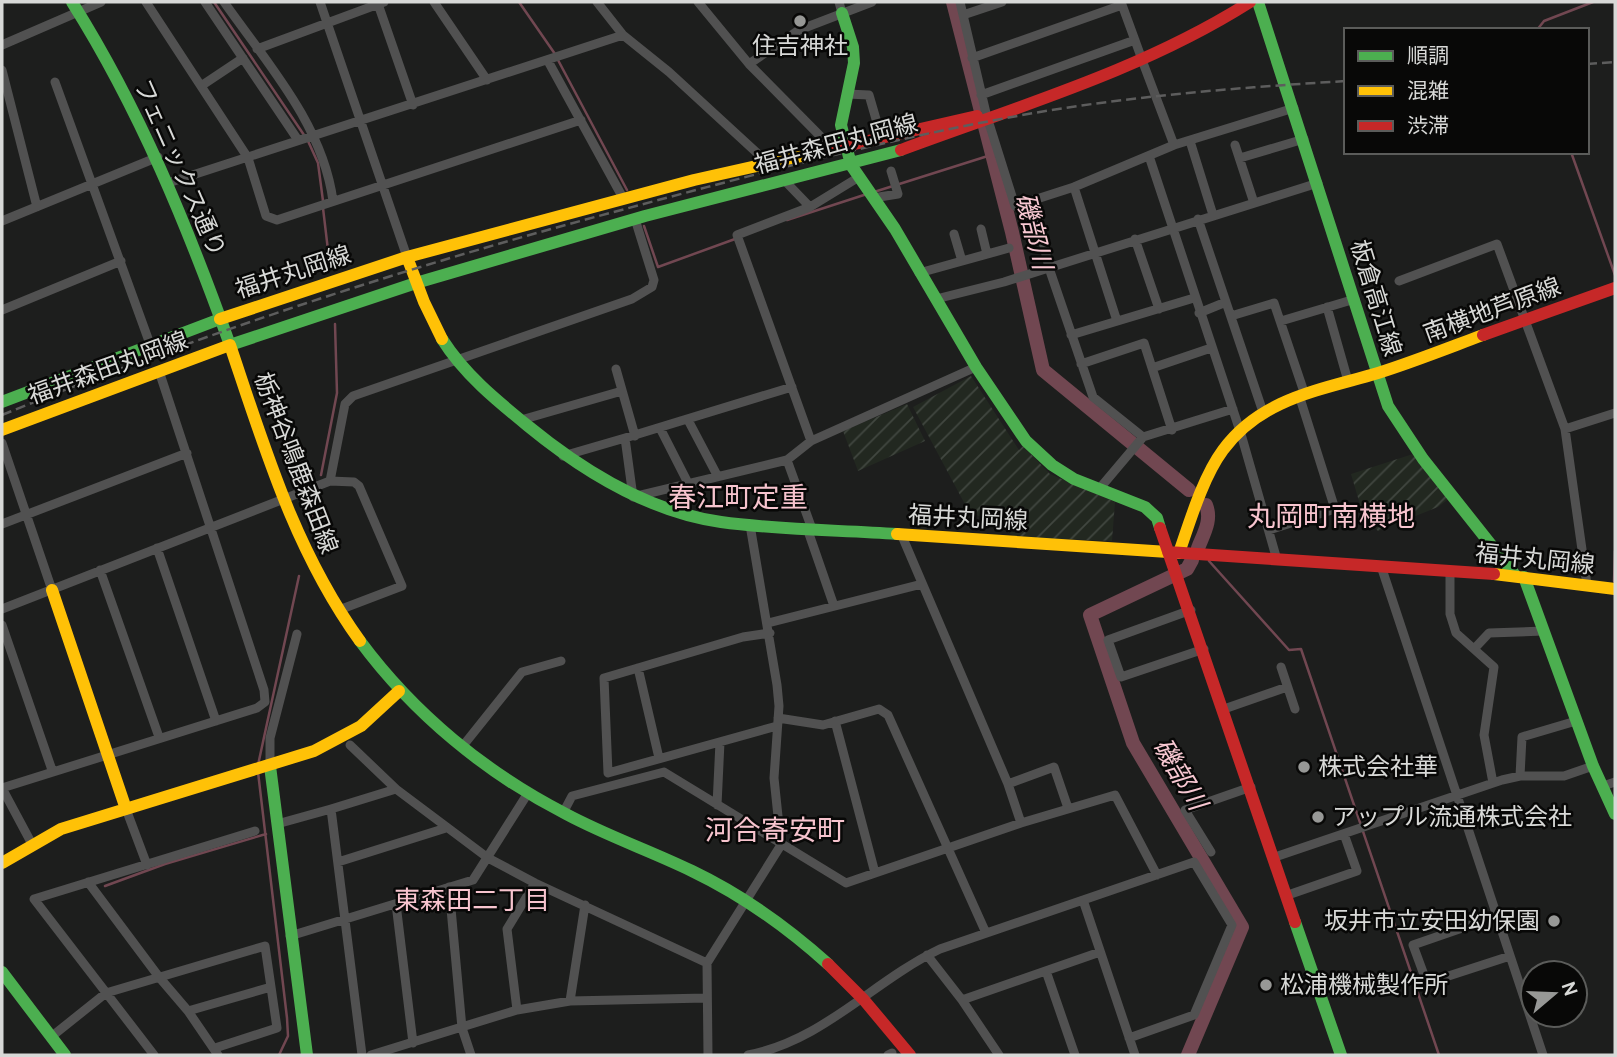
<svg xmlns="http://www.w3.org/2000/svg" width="1617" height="1057" viewBox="0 0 1617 1057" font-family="Cabin,'Noto Sans JP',sans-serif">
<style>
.industrial{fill:url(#industrial-furrows)}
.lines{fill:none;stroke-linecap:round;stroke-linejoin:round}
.stream{stroke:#714751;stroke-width:2.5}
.river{stroke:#714751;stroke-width:14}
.street{stroke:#515151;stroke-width:9}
.fast{stroke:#4caf50;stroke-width:12}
.slow{stroke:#ffc107;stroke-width:12}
.jam{stroke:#c62828;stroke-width:12}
.rail{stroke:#5d5d5d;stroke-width:2.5;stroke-dasharray:10 5;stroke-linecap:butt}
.poi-dot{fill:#979896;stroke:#080807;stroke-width:2.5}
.labels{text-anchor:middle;stroke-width:5;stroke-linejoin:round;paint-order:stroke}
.poi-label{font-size:24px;fill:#d8d9d7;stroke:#080807;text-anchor:start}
.street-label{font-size:24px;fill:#d8d9d7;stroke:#080807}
.water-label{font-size:26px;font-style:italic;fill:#f8c8d2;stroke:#080807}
.neighbourhood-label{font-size:26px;fill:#f7c4ce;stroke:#080807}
.quarter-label{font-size:28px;fill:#f7c4ce;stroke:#080807}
</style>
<defs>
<pattern id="industrial-furrows" width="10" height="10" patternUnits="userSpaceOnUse" patternTransform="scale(1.75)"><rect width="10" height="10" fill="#222820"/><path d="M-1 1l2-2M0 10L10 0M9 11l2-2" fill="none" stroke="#414740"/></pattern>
</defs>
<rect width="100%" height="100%" fill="#1d1e1d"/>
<path class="industrial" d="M971,376L1019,450L1023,446L1050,474L1115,502L1112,541L1016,537L968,510L913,407Z
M907,404L925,441L858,471L843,431Z
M1413,454L1450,498L1438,507L1378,531L1359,510L1361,508L1351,474Z"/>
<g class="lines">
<path class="stream" d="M214,2L304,135
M519,2L555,54
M1537,30L1544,21L1593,2
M558,60L627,190
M308,141L318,163L323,201
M1571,152L1615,275
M874,192L991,155
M323,208L330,267
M787,220L867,194
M644,226L658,267L735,239
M321,475L337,393L335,324
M310,524L316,494
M1209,561L1289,650L1301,649L1439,1055
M1614,581L1615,551
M258,765L299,576
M258,772L287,1018L288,1036L279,1055
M105,886L165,864L266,834"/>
<path class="river" d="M953,2L1012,232L1043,370L1189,490
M1198,548C1204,533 1212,520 1206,505
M1188,1055L1242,927L1133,743L1090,615L1187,569L1192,560"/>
<path class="street" d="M146,2L248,158L266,216L277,220L581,120
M205,2L298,140
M224,2C267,63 323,125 333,201
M320,2L407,257
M434,2L487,80
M597,2L623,35L669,72L769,164
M698,2L749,64L828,144L829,150
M839,2L842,13
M960,2L986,113
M1121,2L1140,54
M378,4L413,105
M963,15L1002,2
M2,45L101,2
M257,49L384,2
M972,58L1122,5
M1142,60L1174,145
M548,61L623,198
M749,64L799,30L872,2
M2,70L37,207
M55,82L150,344
M201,86L243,58
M847,94L869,95L878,126
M981,95L1135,40
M988,120L1015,206L1074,187L1174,145L1294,108
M1190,141L1213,215
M1235,145L1254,203
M1149,156L1241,434L1277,560
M1240,158L1304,139
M785,181L810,207
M168,183L623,35
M1074,187L1117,321
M873,198L898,194L891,171
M1034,202L1049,268L1093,397L1143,437
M1198,219L1263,412
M2,221L158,157
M981,229L987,254
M954,234L962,261
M1135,239L1159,309
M919,273L1009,248
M1399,281L1497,244L1565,429L1587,585
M936,299L1004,282L1318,183
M1327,307L1348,381
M2,310L121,261
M1199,313L1226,302
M1231,316L1274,303L1304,392
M1281,321L1355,299
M1071,335L1194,298
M1081,364L1144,343L1172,430
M1152,368L1211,348
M616,369L635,436
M521,420L622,391
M688,420L717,475
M660,428L687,481
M1565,429L1615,413
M811,441L737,235L810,207L859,177
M2,443L52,590
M563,456L625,438
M787,460L633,497L625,438L792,387
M330,481L345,404L353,396L632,299L652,287L654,280L635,219
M1100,488L1143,437L1233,409
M2,524L187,453
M807,528L834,606
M812,529L787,460L811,441L976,367
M1269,530L1335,509L1299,395
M902,536L1008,784L1021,823
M157,548L216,721
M1381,566L1543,1055
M100,570L159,737
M1450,571V614L1456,633L1494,667L1484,735L1493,783
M2,609L330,481L354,482L359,486L402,586L339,610
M1191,610L1108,640L1121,677L1204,649
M768,623L922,584
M2,625L52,770
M770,633L743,637L604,678L608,773L777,726
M1474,649L1489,633L1544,631
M1281,667L1295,709
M638,668L659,758
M1224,709L1287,687
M778,718L823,725L879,709L888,715L986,933
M835,721L875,873
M350,745L396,789
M462,747L522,672L561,661
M270,766V738L297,634
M1520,776L1522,737L1576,721
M1008,784L1054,767L1068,808
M1603,786L1615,782
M717,805L720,742
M126,809L147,865
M563,813L572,796L664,772L846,883L1021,823L1115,795L1157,875
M277,824L331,809
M32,844L2,788L257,708L265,702L264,690L159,371
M1211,852L1185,810L1251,787
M1275,857L1502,780L1520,776H1564L1593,766
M338,862L446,828
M88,882L159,977L188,1011L218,1055
M449,887L462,1028L471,1055
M1288,895L1357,871L1344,834
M1083,900L1135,1055
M396,904L413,1043
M1497,916L1413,945L1427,983L1510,956
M290,936L473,880L528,793
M927,955L962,1000L999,1055
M1046,971L1075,1055
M962,1000L1100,952
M570,1001L585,905
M517,1010L507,929L535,883
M188,1011L271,987
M51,1037L106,993L265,946L277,1028L215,1048
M154,1055L34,899L255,831
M362,1055L331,809L396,789L488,858L535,883L707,963
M371,1055L517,1010L570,1001L706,998
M708,1055L707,963L781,845L774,778L779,706L777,685L750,525
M748,1055C823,1041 873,981 940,949L1194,862L1232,925L1194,1015L1129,1038
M888,1055L892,1053"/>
<path class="fast" d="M72,2C140,110 187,225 230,345L416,283
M1258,2L1388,406L1423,459L1515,575
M842,13L853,47L854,63L841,125L851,165L895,229L976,367L1026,441L1052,465L1074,479L1145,507L1157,518L1160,528
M416,283L645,216L901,150
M442,339C464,374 496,400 528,426C583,471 649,512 721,522C779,530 839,530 897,534
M2,402L220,319
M1524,577L1593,766L1615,814
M360,641C414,714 486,773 566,814C607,836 651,851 692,871C742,895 787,927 828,964
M270,766L307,1055
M1295,922L1341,1055
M2,972L65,1055"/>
<path class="slow" d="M407,257L694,180L824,151
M220,319L407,257L424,302L442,339
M2,430L230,345C265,449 295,551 360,641
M897,534L1168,552
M1179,553C1190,521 1203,477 1223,450C1261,398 1321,390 1378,373C1413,362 1448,348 1483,335
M1494,574L1615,589
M52,590L126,809
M2,863L61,829L314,751L361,726L399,691"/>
<path class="jam" d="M901,150C1019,106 1143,70 1250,2
M824,151L977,116
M1483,335L1615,288
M1160,528L1295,922
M1168,552L1494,574
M828,964L864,1000L910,1055"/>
<path class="rail" d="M1587,64L1615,62
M2,415C205,332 413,265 625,209C751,175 877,142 1006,118C1117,97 1232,88 1346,81"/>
</g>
<g class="poi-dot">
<circle cx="800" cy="21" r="7"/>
<circle cx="1304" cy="767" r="7"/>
<circle cx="1318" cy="817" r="7"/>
<circle cx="1554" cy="921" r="7"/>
<circle cx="1266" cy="985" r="7"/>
</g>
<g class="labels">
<g class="poi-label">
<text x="800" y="54" text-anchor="middle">住吉神社</text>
<text x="1318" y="775">株式会社華</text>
<text x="1332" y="825">アップル流通株式会社</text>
<text x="1540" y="929" text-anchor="end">坂井市立安田幼保園</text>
<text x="1280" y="993">松浦機械製作所</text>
</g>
<g class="street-label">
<text transform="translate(836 144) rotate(-15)" y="8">福井森田丸岡線</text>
<text transform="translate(180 168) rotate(66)" y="8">フェニックス通り</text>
<text transform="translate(293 272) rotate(-18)" y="8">福井丸岡線</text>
<text transform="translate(1376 298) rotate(73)" y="8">板倉高江線</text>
<text transform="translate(1492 310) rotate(-20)" y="8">南横地芦原線</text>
<text transform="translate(108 368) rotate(-20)" y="8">福井森田丸岡線</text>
<text transform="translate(296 463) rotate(69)" y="8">栃神谷鳴鹿森田線</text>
<text transform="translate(968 518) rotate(3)" y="8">福井丸岡線</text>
<text transform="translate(1535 559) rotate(6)" y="8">福井丸岡線</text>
</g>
<g class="water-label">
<text transform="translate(1034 231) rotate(76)" y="9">磯部川</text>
<text transform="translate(1180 774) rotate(59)" y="9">磯部川</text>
</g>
<g class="neighbourhood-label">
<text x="472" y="909">東森田二丁目</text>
</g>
<g class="quarter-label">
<text x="738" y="507">春江町定重</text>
<text x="1331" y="526">丸岡町南横地</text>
<text x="775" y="840">河合寄安町</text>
</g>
</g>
<rect width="1617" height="1057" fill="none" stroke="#d8d9d7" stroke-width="7"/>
<rect x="1344" y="28" width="245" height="126" fill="#080807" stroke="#5b5c5a" stroke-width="2"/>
<rect x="1358" y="51" width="35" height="10" fill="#4caf50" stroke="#5b5c5a" stroke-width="2"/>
<text x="1407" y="63" font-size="21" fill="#d8d9d7">順調</text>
<rect x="1358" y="86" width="35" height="10" fill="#ffc107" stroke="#5b5c5a" stroke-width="2"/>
<text x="1407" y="98" font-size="21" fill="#d8d9d7">混雑</text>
<rect x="1358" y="121" width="35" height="10" fill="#c62828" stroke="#5b5c5a" stroke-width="2"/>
<text x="1407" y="133" font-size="21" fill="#d8d9d7">渋滞</text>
<g transform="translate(1554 994) rotate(71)"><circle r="33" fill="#080807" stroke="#5b5c5a" stroke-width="2"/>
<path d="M0-5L12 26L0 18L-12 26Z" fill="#979896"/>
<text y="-10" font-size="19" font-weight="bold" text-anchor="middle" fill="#d8d9d7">N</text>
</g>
</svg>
